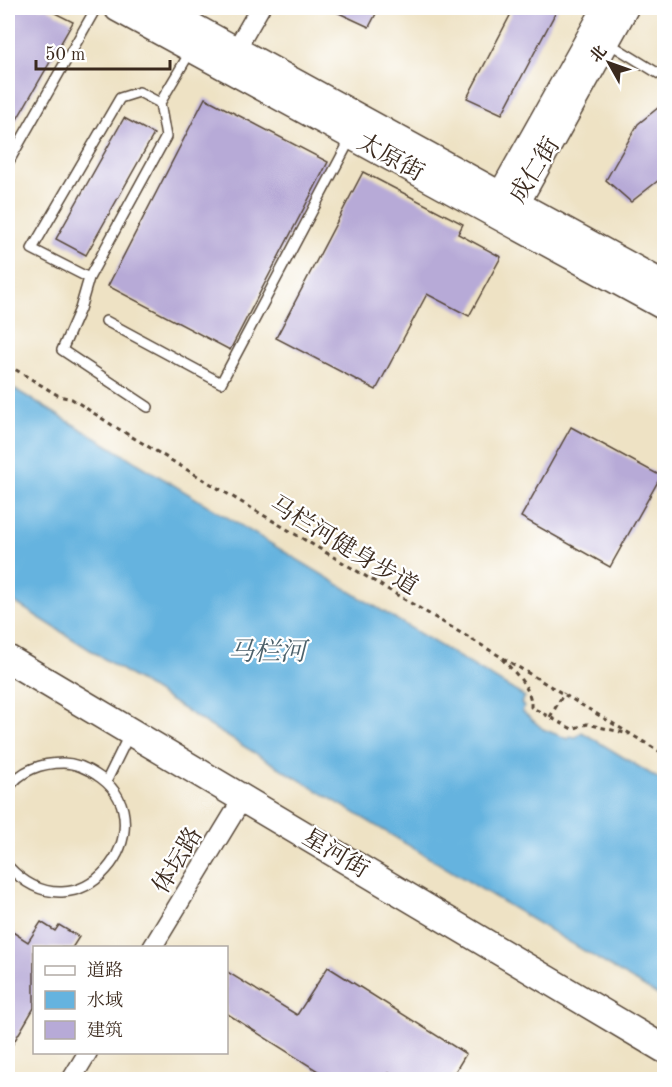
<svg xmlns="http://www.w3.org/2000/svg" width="672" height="1087" viewBox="0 0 672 1087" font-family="'Old Standard TT','Noto Serif SC',serif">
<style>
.water{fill:#65b3df;stroke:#506e7e;stroke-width:1.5}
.building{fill:#b7aad7}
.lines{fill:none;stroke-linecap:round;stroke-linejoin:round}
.service-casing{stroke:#564637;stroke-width:12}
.minor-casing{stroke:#564637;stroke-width:21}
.tertiary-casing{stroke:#564637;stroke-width:27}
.secondary-casing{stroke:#564637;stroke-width:30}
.path{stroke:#564637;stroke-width:3;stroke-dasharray:4.5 4.5;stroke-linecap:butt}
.service{stroke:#fff;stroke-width:9}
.minor{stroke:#fff;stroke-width:18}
.tertiary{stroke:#fff;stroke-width:24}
.secondary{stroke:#fff;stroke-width:27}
.labels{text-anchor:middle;stroke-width:4.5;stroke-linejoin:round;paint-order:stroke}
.street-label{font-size:24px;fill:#3b2a1e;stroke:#fff}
.water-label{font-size:26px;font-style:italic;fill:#4c616b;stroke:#fff}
</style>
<rect width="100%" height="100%" fill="#fff"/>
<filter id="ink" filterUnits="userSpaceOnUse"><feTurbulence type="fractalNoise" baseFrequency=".0167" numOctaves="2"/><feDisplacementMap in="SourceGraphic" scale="12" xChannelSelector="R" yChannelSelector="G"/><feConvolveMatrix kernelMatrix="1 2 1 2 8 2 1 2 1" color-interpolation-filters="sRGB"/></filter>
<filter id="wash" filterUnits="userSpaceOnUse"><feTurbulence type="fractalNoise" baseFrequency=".008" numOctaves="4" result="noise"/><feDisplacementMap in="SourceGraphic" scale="24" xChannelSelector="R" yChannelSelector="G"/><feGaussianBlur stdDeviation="1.35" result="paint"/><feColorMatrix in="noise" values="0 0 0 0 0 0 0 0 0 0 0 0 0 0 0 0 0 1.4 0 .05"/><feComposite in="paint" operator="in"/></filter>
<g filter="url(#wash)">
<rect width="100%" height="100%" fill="#eee2c4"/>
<path class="water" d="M8,385L525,697L521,703L524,707L522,711L543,729L568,739L570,736L576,737L582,732L664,782V999L215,729L8,598Z"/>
<g id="blocks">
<path class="building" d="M8,8H45L73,22L8,135Z
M328,8H379L369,27Z
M514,8H558L502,114L467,98Z
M205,98L328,162L230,350L108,286Z
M664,103V176L631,202L606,180L638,124Z
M124,118L154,134L86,255L56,239Z
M363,172L463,224L458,234L501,257L469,316L427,294L376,390L276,338Z
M571,427L661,476L610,567L521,517Z
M41,922L55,931L59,925L79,937L72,948H34V1008L8,1052V929L28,942Z
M328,967L466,1054L450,1080H400L389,1073L385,1080H332L226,1013V971L297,1015Z"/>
</g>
</g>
<g filter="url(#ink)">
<use href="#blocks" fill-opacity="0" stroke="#564637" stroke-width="1.5"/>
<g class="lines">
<defs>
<path id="service" d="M607,42L664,77
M8,163L96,8
M89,278L32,249L120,98L139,92L160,103
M106,321L221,383L351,138
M148,407L62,350L80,309L89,278L166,137L160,103L192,49
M106,782L130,733
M8,789C20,770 42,763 63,763C77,763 90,770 101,778C167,827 80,944 8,866"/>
<path id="minor" d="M230,60L260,8
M152,948L243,798
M71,1080L88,1052"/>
<path id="tertiary" d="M499,215L500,195L605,8
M501,215L517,204L626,8"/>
<path id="secondary" d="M118,8L664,306
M158,8L664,285
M8,659L664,1049"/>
</defs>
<use href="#service" class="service-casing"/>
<use href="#minor" class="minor-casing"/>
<use href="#tertiary" class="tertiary-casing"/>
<use href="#secondary" class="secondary-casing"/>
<path class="path" d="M8,365L59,396L72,399L112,425L664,754
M502,659C514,672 532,687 531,707L572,729L587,724L629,734
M550,717L564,693"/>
<use href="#service" class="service"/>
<use href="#minor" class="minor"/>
<use href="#tertiary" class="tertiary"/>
<use href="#secondary" class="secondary"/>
</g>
</g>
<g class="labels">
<g class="street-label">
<text transform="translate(391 157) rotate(29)" y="8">太原街</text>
<text transform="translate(534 170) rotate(-58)" y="8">成仁街</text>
<text transform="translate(344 545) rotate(31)" y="8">马栏河健身步道</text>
<text transform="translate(336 853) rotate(31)" y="8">星河街</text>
<text transform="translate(177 860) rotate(-59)" y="8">体坛路</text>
</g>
<g class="water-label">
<text x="267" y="660">马栏河</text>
</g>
</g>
<rect width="672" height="1087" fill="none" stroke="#fff" stroke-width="30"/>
<rect x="33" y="946" width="195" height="108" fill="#ffffff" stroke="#b1aaa5" stroke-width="1.5"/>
<rect x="45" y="966" width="30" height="9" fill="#ffffff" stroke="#b1aaa5" stroke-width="1.5"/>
<text x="87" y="976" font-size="18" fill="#3b2a1e">道路</text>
<rect x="45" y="991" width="30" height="18" fill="#65b3df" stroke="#b1aaa5" stroke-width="1.5"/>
<text x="87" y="1006" font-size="18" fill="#3b2a1e">水域</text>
<rect x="45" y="1021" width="30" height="18" fill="#b7aad7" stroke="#b1aaa5" stroke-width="1.5"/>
<text x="87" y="1036" font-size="18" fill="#3b2a1e">建筑</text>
<g transform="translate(609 63) rotate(310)" stroke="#ffffff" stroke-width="4.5" paint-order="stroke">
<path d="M0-4.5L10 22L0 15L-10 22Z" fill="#3b2a1e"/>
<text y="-9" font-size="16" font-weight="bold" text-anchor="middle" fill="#3b2a1e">北</text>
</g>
<path d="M36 60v9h134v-9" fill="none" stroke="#3b2a1e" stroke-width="3"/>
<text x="45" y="60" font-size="18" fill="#3b2a1e" stroke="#ffffff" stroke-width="4.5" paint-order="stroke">50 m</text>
</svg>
